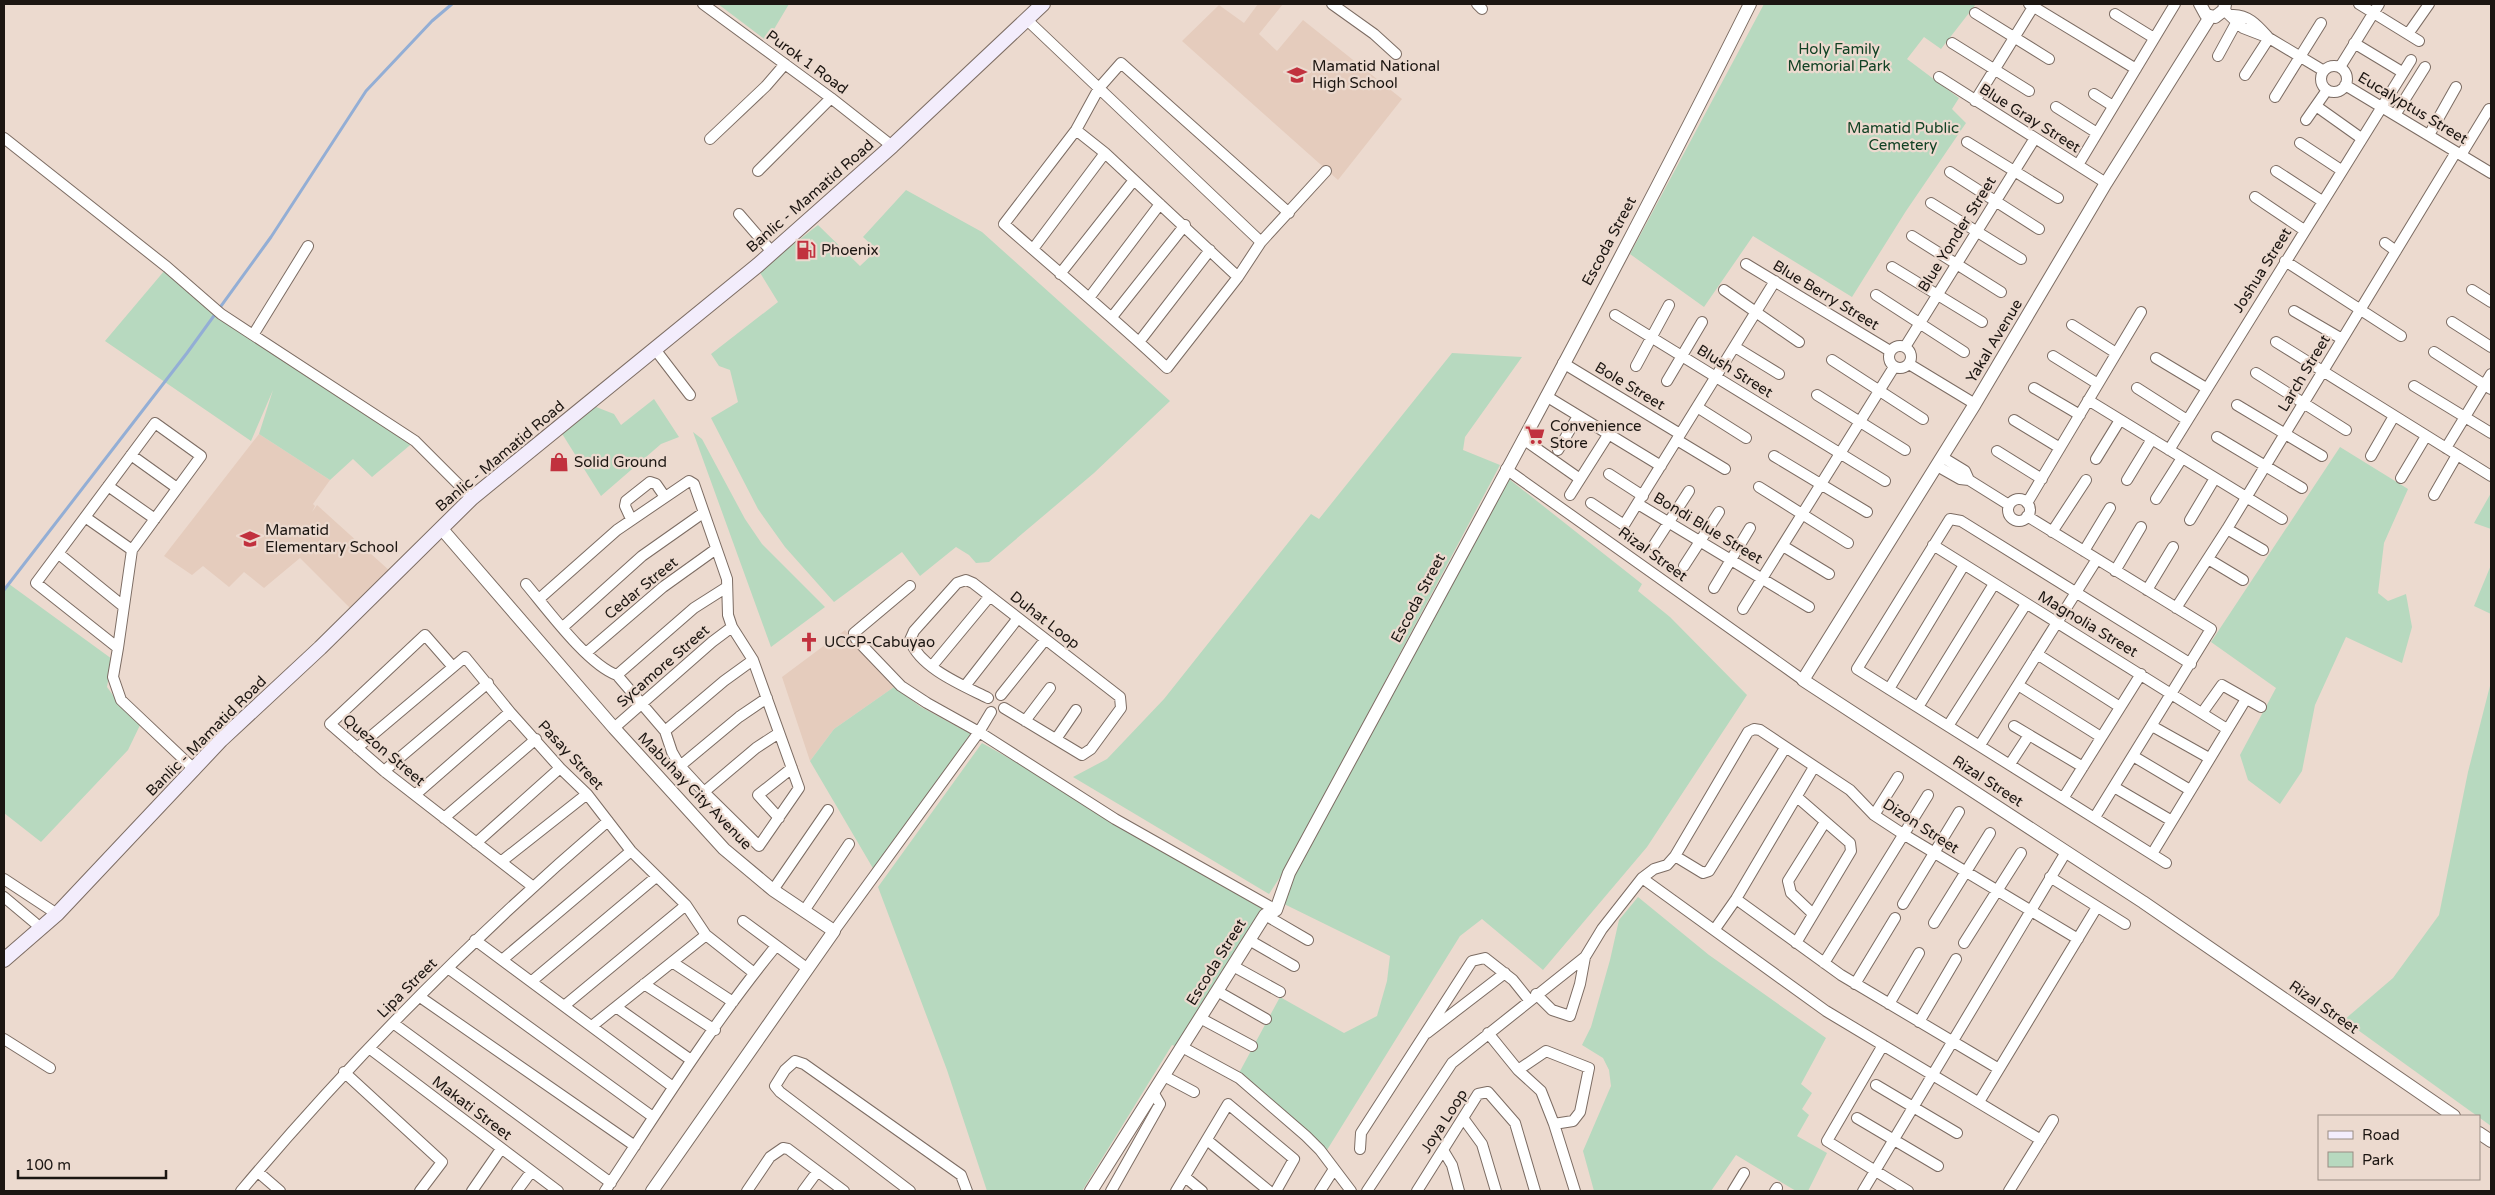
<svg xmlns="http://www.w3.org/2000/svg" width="2495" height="1195" viewBox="0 0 2495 1195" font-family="'Varela Round',sans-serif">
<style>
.built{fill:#e5ccbd}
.green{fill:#b7d9bf}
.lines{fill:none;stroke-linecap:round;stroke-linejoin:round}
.stream{stroke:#93aed5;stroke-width:3}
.minor-casing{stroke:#7c6c63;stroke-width:12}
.tertiary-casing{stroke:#7c6c63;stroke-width:14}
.secondary-casing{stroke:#7c6c63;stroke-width:16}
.minor{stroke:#fff;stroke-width:10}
.tertiary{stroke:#fff;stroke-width:12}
.secondary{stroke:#f3edfc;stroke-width:14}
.labels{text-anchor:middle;stroke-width:4.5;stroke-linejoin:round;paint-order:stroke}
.park-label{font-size:15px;fill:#114224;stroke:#ecdacf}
.street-label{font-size:15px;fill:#1c1612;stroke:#ecdacf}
.poi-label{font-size:15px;fill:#1c1612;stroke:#ecdacf;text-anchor:start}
</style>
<rect width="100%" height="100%" fill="#ecdacf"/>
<path class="built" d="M1258,4H1283L1259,34L1277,51L1303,20L1402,99L1338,180L1182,41L1219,5L1244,23Z
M259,434L330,480L313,504L315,506L312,512L317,505L391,572L352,610L300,558L264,588L244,572L229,587L203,566L192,575L164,556Z
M845,630L894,687L834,729L810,761L782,677Z"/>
<path class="green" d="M718,4H789L767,41Z
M1764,4H1976L1941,49L1924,37L1907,59L1959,98L1952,109L1966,123L1906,211L1852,297L1753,236L1704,307L1630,254Z
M906,190L982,232L1170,401L1094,473L989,562L976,563L969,555L956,547L920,576L902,552L834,602L785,547L758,509L711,418L738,402L730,370L719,366L711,354L778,302L759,271L818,225L860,266L877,250L863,237Z
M165,270L225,321L415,441L372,477L353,459L330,480L259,434L273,390L251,441L105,341Z
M1452,353L1522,357L1465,437L1463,450L1500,465L1286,868L1269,894L1073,777L1107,759L1164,699L1311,514L1319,519Z
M654,399L679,437L661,444L601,496L561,432L591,405L614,414L621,425Z
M693,432L702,439L745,519L762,544L825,607L771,647Z
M2340,447L2408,489L2384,543L2378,593L2388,601L2406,594L2412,627L2402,663L2346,637L2315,705L2302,771L2280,804L2248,780L2240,755L2276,688L2211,642Z
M1509,479L1642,584L1638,591L1670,617L1747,695L1647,847L1543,970L1482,919L1460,936L1327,1150L1239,1073L1280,997L1344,1033L1377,1016L1387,981L1390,956L1280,902Z
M2491,493V529L2474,523Z
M2491,565V614L2474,606Z
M9,584L112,659L107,687L115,698H126L139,710L142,721L128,750L41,842L4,813V590Z
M2491,682V1126L2344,1020L2393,978L2439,915L2468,772Z
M894,687L921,707L971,734L874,870L810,761L834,729Z
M982,743L1266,903L1175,1046L1172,1045L1082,1191H987L947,1070L878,887Z
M1638,897L1709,955L1826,1038L1801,1084L1812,1093L1802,1109L1809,1115L1797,1136L1827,1153L1808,1191H1796L1736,1155L1711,1191H1594L1583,1151L1611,1086L1609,1070L1603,1058L1582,1045L1591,1027L1610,960L1619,920Z"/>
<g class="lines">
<path class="stream" d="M4,590L187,353L271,237L366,91L432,21L452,4"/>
<defs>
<path id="minor" d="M703,4L831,98L892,146
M1332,4L1374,34L1396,54
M1477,4L1482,9
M2029,4L2136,69
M2359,4L2419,41
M2224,10L2243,28L2269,38L2324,71
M1975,13L2049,59
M2115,14L2154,38
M2232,15C2248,14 2258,26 2268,37
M1026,19L1261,242
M2408,34L2429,4
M1952,43L2029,91
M2354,43L2402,72
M2218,56L2236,23
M2321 79a13 13 0 1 1 26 0a13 13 0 1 1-26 0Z
M2340,67L2379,4
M2245,75L2269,38
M1939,77L2106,183
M2345,85L2491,173
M2094,94L2113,106
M2275,97L2321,23
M1975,101L2035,4
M2316,106L2361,138
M2056,107L2097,133
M2395,115L2425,67
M2306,120L2327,90
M1076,130L1105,153L1238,277
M2429,135L2456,87
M4,138L167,267L221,314L415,441L472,498
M710,139L766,86L785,64
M1967,142L2058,198
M2300,143L2341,170
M2461,155L2489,109
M2078,165L2175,4
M758,171L831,98
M2276,171L2322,201
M1950,172L2039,229
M2255,197L2304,230
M1931,203L2021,259
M1289,213L1121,63L1099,88L1076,130L1004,224C1058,272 1114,318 1167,368L1238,277L1261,242L1326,171
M739,214L772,252
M1912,236L2001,292
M2385,243L2396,251
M1033,249L1105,153
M2285,261L2401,336
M1746,264L1890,351
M1892,267L1982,322
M1060,274L1134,180
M1724,290L1799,342
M2472,290L2491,302
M1876,295L1964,352
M1089,298L1160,204
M2294,311L2342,339
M1615,315L1885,481
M1112,317L1185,225
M2452,322L2491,347
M2072,325L2116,353
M253,335L308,246
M1139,342L1210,250
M2276,342L2491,476
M1889 357a11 11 0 1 1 22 0a11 11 0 1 1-22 0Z
M1735,347L1779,374
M1905,347L2035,138
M654,348L690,395
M2434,352L2491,389
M2053,356L2098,384
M2156,358L2206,388
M1832,360L1923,419
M1563,363L1680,434
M1909,364L1975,404
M1636,366L1669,305
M2256,373L2346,430
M1667,381L1702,322
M2414,386L2491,433
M2034,388L2080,415
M2137,388L2187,420
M1817,395L1905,450
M1546,396L1661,466
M2088,400L2282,519
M2237,405L2322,456
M1697,407L1746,438
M2014,420L2060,448
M155,423L201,456L132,550L118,648L36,583Z
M2217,437L2302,488
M1523,439L1580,479
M1677,440L1725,469
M2446,448L2491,374
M1558,450L1578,416
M2169,450L2411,60
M1997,451L2042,479
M131,455L177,488
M1774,456L1867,512
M2371,456L2394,416
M1942,457L1965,471L1969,480
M2096,459L2120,420
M1937,466L1960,479L1969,480L2009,505
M1506,469L1803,680
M1609,474L1643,496
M2401,478L2426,436
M2127,480L2152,439
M108,486L155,519
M1759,487L1848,543
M1570,495L1608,435
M2434,495L2457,455
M2156,499L2182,458
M2008 510a11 11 0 1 1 22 0a11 11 0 1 1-22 0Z
M1591,503L1624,525L1775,281
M2027,503L2141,312
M1638,504L1809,607
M2027,516L2211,629L2095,817
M85,517L132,550
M631,519L625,506L626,501L650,482L656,484L665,497
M2190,520L2215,478
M2227,529L2263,550
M2052,532L2086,480
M1654,545L1689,491
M1933,545L2227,729
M1783,546L1829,574
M2084,551L2110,508
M59,554L123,606
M2208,559L2243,580
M1684,566L1719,512
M2115,571L2141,527
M526,584C547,609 588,665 617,675L665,731L672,752L680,766L704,792L759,846L799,788L753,660L732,627L728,615L727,579L694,484L689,481L617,530L539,599
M910,586L854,633L856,639L901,686L927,703L979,732L1115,819L1276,910
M1714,588L1750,528
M2147,590L2173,547
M2176,608L2227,529L2456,152
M1743,609L1894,367
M563,627L642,556L703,513
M118,648L113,677L121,700L195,770
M586,653L663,587L716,549
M2037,654L2120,707
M932,666L990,596
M453,667L425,635L330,724L384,771L532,886
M617,675L694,608L727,587
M2018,685L2101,737
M965,686L1018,618
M1889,689L1964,565
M1001,695L1045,640
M988,698C962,685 920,668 910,640L914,631L957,583L966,580L973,583L1120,697L1121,708L1091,749L1082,755L1004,708
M1918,707L1994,584
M2202,713L2222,685L2261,707
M1025,721L1050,688
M1948,726L2026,604
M2014,726L2083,767
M2152,726L2209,758
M614,728L712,642L732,627
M665,731L724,681L753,660
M1056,739L1076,710
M1980,745L2097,559
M357,748L465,657L510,712L560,768L587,794L631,851L686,905L706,935L754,973
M2133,756L2190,790
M2010,764L2029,735
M680,766L739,717L767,698
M384,771L488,683
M2114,787L2172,821
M704,792L756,748L779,733
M415,795L510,712
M2064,797L2141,674
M1874,815L1898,777
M444,818L536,739
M779,818L758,795L792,768
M476,843L560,768
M2152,854L2246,699
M1675,856L1703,873L1709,871L1785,748
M502,861L587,794
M2166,863L1857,669L1950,519L1961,521L2191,664
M2050,877L2125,924
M1642,878L1826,1011L2041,1140
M4,879L57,914
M773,890L828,810
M4,897L35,923
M1736,899L1841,975L1999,1069
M1903,904L1959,812
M804,911L849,844
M1813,914L1791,893L1788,881L1825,822
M1265,915L1308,940
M743,921L808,969
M1934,923L1990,833
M1715,929L1736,899L1814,767
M834,931L979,732L991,712
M475,940L673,1087
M1249,940L1294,966
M1796,943L1851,851L1850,843L1797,797
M1964,943L2021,853
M502,960L631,851
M672,962L733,1002
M1824,963L1928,795
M1233,966L1280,992
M449,969L653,1117
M532,981L656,877
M644,984L715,1030
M1855,984L1895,918
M1217,991L1266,1019
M1536,994L1552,1010L1570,1016L1580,984L1585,957L1602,929L1642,878L1654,869L1667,865L1675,856L1748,732L1754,729L1760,730L1850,790L1874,815L1903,834L2078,939
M420,997L635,1146
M1889,1004L1919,953
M564,1006L686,905
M616,1007L691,1060
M1200,1018L1252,1046
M1919,1022L1956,959
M393,1023L611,1183
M592,1026L706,935
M1427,1033L1505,973
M1488,1033L1518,1070
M4,1039L50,1068
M1883,1045L1827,1141L1908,1191
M1182,1047L1239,1078L1306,1136L1320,1150L1351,1191
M369,1048L558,1191
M344,1072L442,1162L420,1191
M1164,1076L1194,1092
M1876,1085L1957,1133
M1979,1102L2097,907
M1463,1118L1482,1144L1496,1191
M1857,1118L1938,1166
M1554,1124L1573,1121L1580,1112L1589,1068L1546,1051L1518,1070L1541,1091L1554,1124L1575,1191
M1207,1140L1269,1191
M1360,1149L1361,1133L1472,961L1485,958L1513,980L1529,1000
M1443,1150L1452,1165L1459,1191
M258,1172L280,1191
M1185,1177L1202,1191
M241,1191C353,1058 476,934 608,821
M472,1191L501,1149
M517,1191L531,1172
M605,1191C660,1108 713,1023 776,946
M747,1191L770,1157L783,1148L788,1149L844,1191
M803,1191L817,1172
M910,1191L780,1092L775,1086L785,1070L795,1061L804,1064L961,1175L967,1191
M1111,1191L1160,1104L1153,1092
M1176,1191L1228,1104L1294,1159L1276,1191
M1320,1191L1334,1169
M1367,1191L1452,1063L1585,957
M1417,1191L1478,1094L1488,1092L1515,1123L1535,1191
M1733,1191L1744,1173
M1775,1191L1777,1188
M1863,1191L2066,852
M2009,1191L2053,1120"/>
<path id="tertiary" d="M2200,4L2206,15L2215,17L2224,10L2225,4
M2210,17L2106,183L1975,404L1803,680L2143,902L2454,1116
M441,528L614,728L724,849L773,890L834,931L652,1191
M2479,1133L2491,1141
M1091,1191L1265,915L1276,910L1289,873C1445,584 1604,297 1750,4"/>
<path id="secondary" d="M4,960L57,914L221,740L320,648L472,498L758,265L892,146L1043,4"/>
</defs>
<use href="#minor" class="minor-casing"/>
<use href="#tertiary" class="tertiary-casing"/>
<use href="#secondary" class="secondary-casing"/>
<use href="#minor" class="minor"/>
<use href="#tertiary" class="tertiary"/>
<use href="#secondary" class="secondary"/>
</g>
<defs>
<symbol id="school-bare" viewBox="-9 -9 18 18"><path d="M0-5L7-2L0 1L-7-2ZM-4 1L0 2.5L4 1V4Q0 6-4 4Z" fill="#c1313e" stroke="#ecdacf" stroke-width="2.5" paint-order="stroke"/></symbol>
<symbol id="fuel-bare" viewBox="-9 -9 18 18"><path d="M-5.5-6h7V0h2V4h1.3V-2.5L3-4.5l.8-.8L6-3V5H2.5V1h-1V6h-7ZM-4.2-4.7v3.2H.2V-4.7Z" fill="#c1313e" stroke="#ecdacf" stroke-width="2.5" paint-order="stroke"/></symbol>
<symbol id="supermarket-bare" viewBox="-9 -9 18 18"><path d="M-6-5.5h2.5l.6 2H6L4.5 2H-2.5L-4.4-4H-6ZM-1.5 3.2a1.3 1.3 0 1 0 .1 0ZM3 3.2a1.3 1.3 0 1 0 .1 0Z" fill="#c1313e" stroke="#ecdacf" stroke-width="2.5" paint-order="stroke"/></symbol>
<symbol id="shop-bare" viewBox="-9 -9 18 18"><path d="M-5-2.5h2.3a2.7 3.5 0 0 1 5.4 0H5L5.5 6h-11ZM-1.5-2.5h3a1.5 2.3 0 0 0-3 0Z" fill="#c1313e" stroke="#ecdacf" stroke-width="2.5" paint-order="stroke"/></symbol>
<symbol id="church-bare" viewBox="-9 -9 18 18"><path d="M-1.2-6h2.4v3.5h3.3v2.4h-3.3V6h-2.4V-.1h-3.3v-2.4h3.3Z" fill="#c1313e" stroke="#ecdacf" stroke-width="2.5" paint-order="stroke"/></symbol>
</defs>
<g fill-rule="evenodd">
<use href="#school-bare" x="1283" y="61" width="28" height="28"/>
<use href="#fuel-bare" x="792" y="236" width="28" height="28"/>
<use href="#supermarket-bare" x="1521" y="421" width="28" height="28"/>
<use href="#shop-bare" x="545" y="448" width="28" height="28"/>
<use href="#school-bare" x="236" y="525" width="28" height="28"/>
<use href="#church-bare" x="795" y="628" width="28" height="28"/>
</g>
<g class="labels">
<g class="park-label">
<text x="1839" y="54">Holy Family<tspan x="1839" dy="17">Memorial Park</tspan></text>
<text x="1903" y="133">Mamatid Public<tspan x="1903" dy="17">Cemetery</tspan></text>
</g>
<g class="street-label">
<text transform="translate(807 62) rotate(36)" y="5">Purok 1 Road</text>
<text transform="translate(2413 108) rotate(31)" y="5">Eucalyptus Street</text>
<text transform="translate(2030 118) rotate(32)" y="5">Blue Gray Street</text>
<text transform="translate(810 196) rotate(-41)" y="5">Banlic - Mamatid Road</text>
<text transform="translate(1957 234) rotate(-58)" y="5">Blue Yonder Street</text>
<text transform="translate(1609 241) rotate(-62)" y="5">Escoda Street</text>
<text transform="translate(2262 270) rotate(-58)" y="5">Joshua Street</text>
<text transform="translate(1826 295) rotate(31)" y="5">Blue Berry Street</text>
<text transform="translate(1994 341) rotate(-59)" y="5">Yakal Avenue</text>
<text transform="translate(1735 371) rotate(32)" y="5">Blush Street</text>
<text transform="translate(2304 373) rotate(-59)" y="5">Larch Street</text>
<text transform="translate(1630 386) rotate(31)" y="5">Bole Street</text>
<text transform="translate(500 456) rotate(-40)" y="5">Banlic - Mamatid Road</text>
<text transform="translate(1708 528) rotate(31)" y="5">Bondi Blue Street</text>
<text transform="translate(1653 554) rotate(36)" y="5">Rizal Street</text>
<text transform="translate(641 588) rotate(-39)" y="5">Cedar Street</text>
<text transform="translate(1418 598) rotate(-62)" y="5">Escoda Street</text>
<text transform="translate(1045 620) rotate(38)" y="5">Duhat Loop</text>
<text transform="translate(2088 624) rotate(31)" y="5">Magnolia Street</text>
<text transform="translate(663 666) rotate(-41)" y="5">Sycamore Street</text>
<text transform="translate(206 736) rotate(-45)" y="5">Banlic - Mamatid Road</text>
<text transform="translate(384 750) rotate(40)" y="5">Quezon Street</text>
<text transform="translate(571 755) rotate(47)" y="5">Pasay Street</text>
<text transform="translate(1988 781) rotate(33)" y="5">Rizal Street</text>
<text transform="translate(695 791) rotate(46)" y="5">Mabuhay City Avenue</text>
<text transform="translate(1921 826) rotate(33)" y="5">Dizon Street</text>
<text transform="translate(1216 962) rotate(-58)" y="5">Escoda Street</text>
<text transform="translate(407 988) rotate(-45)" y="5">Lipa Street</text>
<text transform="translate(2324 1007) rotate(35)" y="5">Rizal Street</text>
<text transform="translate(472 1108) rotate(37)" y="5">Makati Street</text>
<text transform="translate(1444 1121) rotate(-57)" y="5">Joya Loop</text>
</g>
<g class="poi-label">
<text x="1312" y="71">Mamatid National<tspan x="1312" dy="17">High School</tspan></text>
<text x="821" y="255">Phoenix</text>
<text x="1550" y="431">Convenience<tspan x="1550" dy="17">Store</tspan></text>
<text x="574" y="467">Solid Ground</text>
<text x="265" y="535">Mamatid<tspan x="265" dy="17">Elementary School</tspan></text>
<text x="824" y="647">UCCP-Cabuyao</text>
</g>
</g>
<rect width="2495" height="1195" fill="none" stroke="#1c1612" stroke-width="10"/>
<rect x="2318" y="1115" width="162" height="65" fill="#ecdacf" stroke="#998c83"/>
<rect x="2328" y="1131" width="25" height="8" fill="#f3edfc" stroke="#998c83"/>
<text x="2362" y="1140" font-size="15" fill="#1c1612">Road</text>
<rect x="2328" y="1152" width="25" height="15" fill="#b7d9bf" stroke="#998c83"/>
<text x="2362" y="1165" font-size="15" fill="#1c1612">Park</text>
<path d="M18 1170v8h148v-8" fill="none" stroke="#1c1612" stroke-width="2.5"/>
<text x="25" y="1170" font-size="15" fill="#1c1612" stroke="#ecdacf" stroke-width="4" paint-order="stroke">100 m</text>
</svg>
